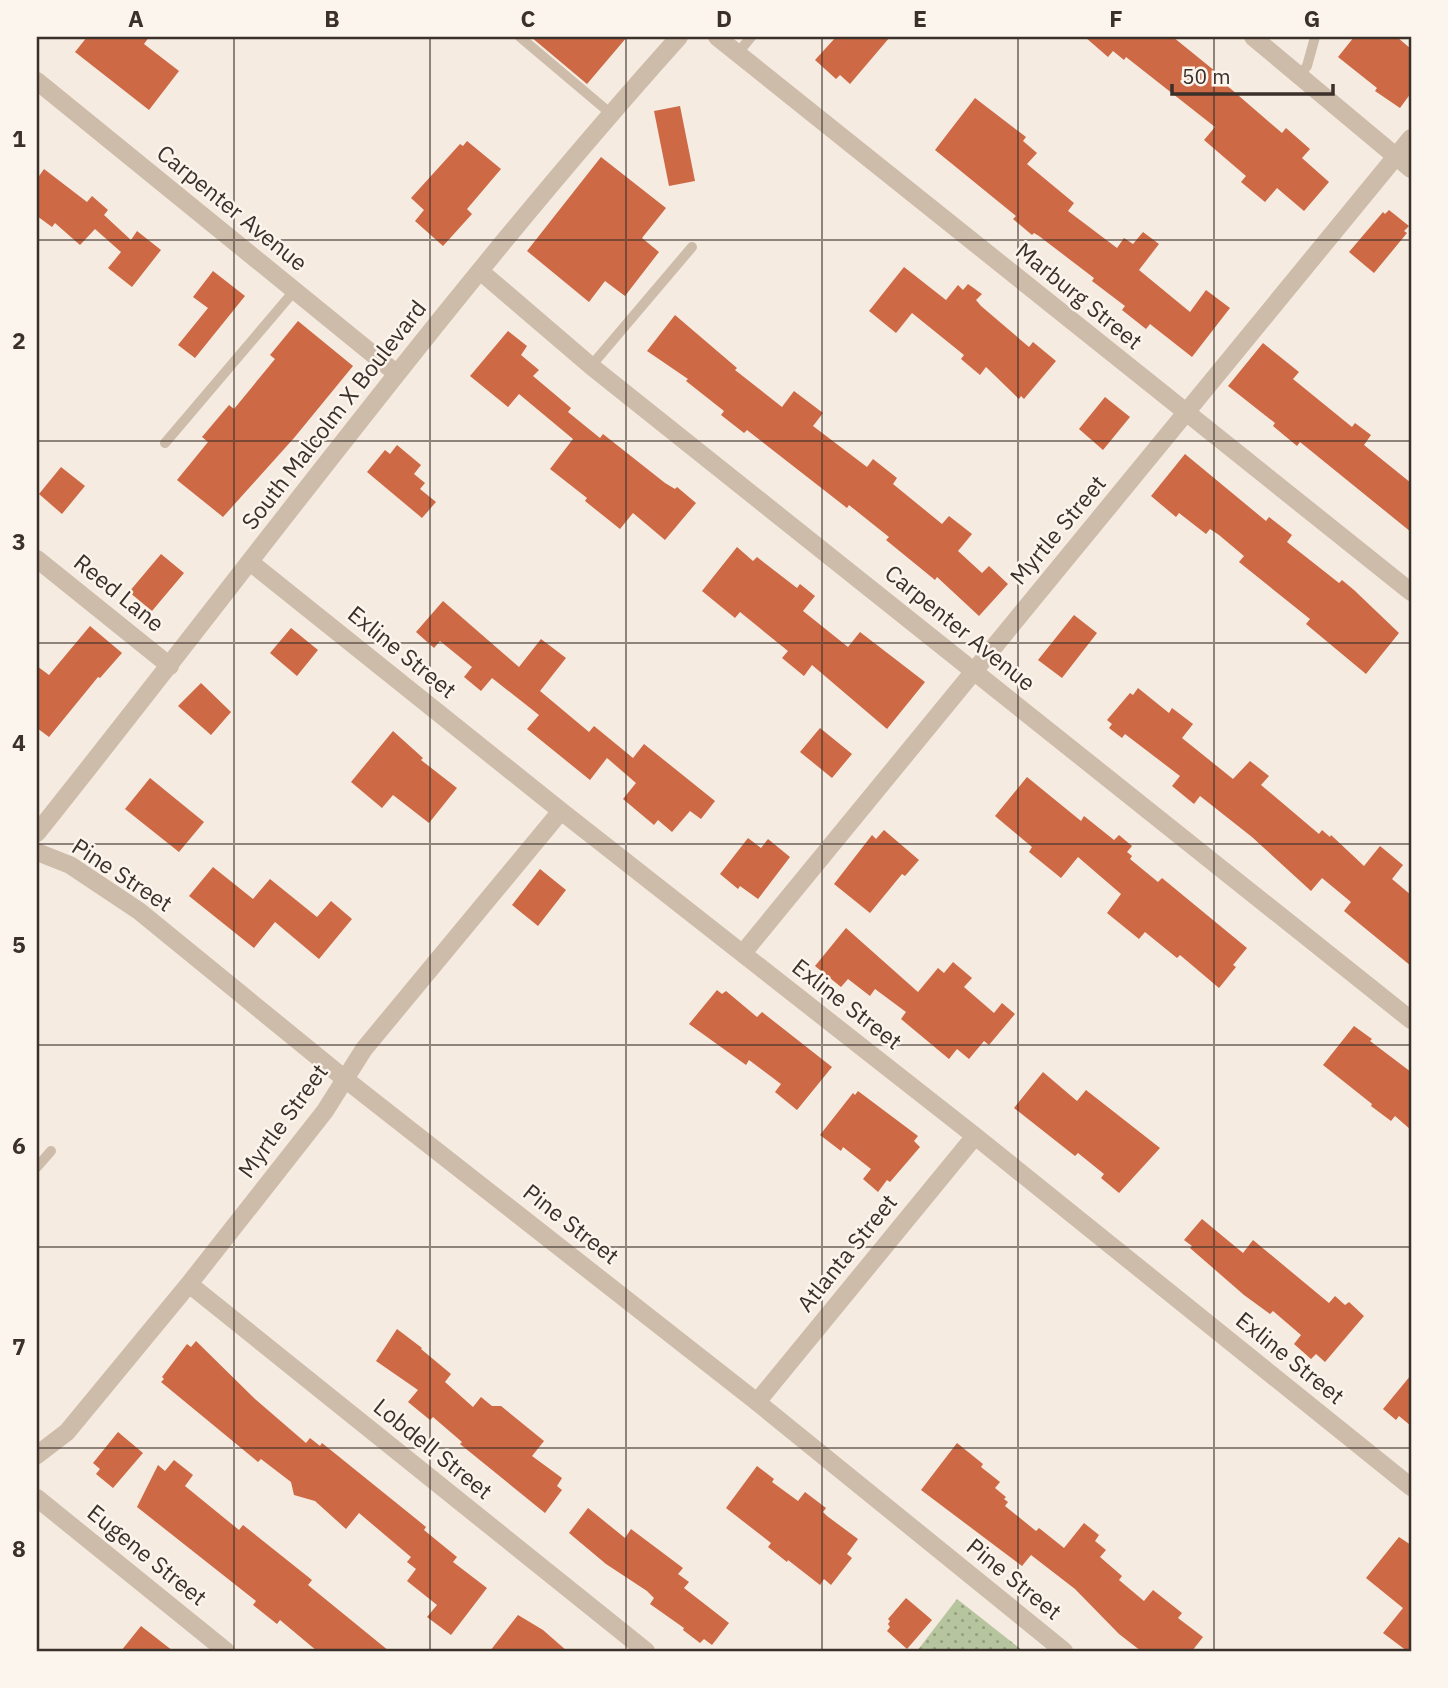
<svg xmlns="http://www.w3.org/2000/svg" width="1448" height="1688" viewBox="0 0 1448 1688" font-family="'IBM Plex Sans',sans-serif">
<style>
.park{fill:url(#park-dots)}
.building{fill:#cd6945}
.lines{fill:none;stroke-linecap:round;stroke-linejoin:round}
.service{stroke:#cebcaa;stroke-width:10}
.minor{stroke:#cebcaa;stroke-width:18}
.tertiary{stroke:#cebcaa;stroke-width:18}
.grid{fill:none;stroke:#3b302a;stroke-width:2;stroke-opacity:0.55}
.labels{text-anchor:middle;stroke-width:5;stroke-linejoin:round;paint-order:stroke}
.street-label{font-size:23px;fill:#3b302a;stroke:#fbf5ed}
.neatline{fill:none;stroke:#3b302a;stroke-width:2.5}
.grid-label{font-size:23px;text-anchor:middle;font-weight:bold;fill:#3b302a}
</style>
<defs>
<pattern id="park-dots" width="8" height="8" patternUnits="userSpaceOnUse" patternTransform="scale(1.75)"><rect width="8" height="8" fill="#b7c59e"/><path d="M2 2h.1M6 6h.1" fill="none" stroke="#96a081" stroke-width="1.8" stroke-linecap="round"/></pattern>
</defs>
<rect width="100%" height="100%" fill="#f5ebe0"/>
<path class="park" d="M957,1599L1023,1651H917Z"/>
<path class="building" d="M87,37H149L144,44L179,71L149,110L75,52Z
M531,37H627L587,84Z
M836,37H890L850,84L840,75L836,79L815,60Z
M1085,37H1173L1226,80L1224,83L1282,133L1286,128L1310,149L1302,158L1329,182L1304,211L1277,188L1265,202L1241,182L1246,176L1204,140L1215,127L1126,57L1124,60L1113,51L1108,57Z
M1354,37H1397L1411,49V93L1400,108L1375,91L1377,88L1338,57Z
M975,98L1026,137L1023,141L1037,153L1027,164L1074,203L1068,211L1117,248L1124,238L1133,244L1143,232L1159,244L1139,270L1190,312L1206,290L1230,308L1192,357L1150,324L1146,329L1122,310L1125,306L1092,281L1094,278L1039,236L1034,233L1032,235L1013,219L1016,216L935,150Z
M680,106L695,181L669,186L654,111Z
M467,141L501,169L467,209L472,214L443,246L415,221L424,210L411,198L460,144L463,146Z
M601,157L666,208L642,238L659,252L625,296L605,281L589,302L527,251Z
M44,169L87,202L92,196L108,210L104,215L131,240L137,231L161,250L132,287L108,268L121,252L95,229L80,245L55,223L52,227L37,216V179Z
M1389,210L1409,226L1404,231L1407,233L1374,273L1349,252L1383,212L1385,214Z
M904,267L946,300L958,285L963,290L968,284L982,294L976,300L981,306L1029,347L1033,342L1056,361L1024,399L1021,396L1019,399L986,367L980,375L961,359L964,355L912,313L896,333L869,311Z
M213,271L245,296L195,358L178,345L208,308L193,297Z
M675,315L737,368L735,370L782,407L794,391L823,413L813,426L867,467L873,459L897,478L893,484L942,524L949,516L972,534L958,551L982,573L989,566L1008,584L979,616L937,577L935,580L886,540L889,537L849,505L847,508L747,430L744,433L721,415L724,411L686,381L688,379L647,351Z
M298,321L353,366L294,438L223,517L177,480L208,442L202,437L229,405L234,409L275,359L270,355Z
M508,331L527,346L521,355L539,370L533,376L571,408L568,412L600,438L603,434L665,483L675,489L677,487L696,503L665,540L633,513L620,529L585,501L587,498L550,469L573,439L519,394L508,407L470,376Z
M1263,343L1299,372L1293,379L1352,427L1355,423L1371,435L1364,445L1411,483V532L1300,442L1297,446L1273,426L1275,423L1228,386Z
M1105,397L1130,417L1103,450L1079,429Z
M397,445L421,465L414,474L425,483L420,489L436,502L422,518L367,472L385,450L390,454Z
M1185,454L1266,521L1269,517L1292,535L1287,542L1339,583L1342,580L1354,590L1399,633L1366,674L1306,624L1310,619L1239,562L1244,556L1219,535L1210,529L1206,534L1179,513L1176,517L1151,496Z
M61,467L85,486L62,514L39,494Z
M737,547L753,561L757,557L797,588L800,584L815,596L803,611L848,647L860,632L925,682L887,729L812,665L804,676L782,658L788,651L740,612L735,618L702,591Z
M161,554L184,573L152,611L129,592Z
M443,601L519,667L541,639L566,658L540,691L589,732L594,726L633,758L644,744L715,801L701,819L690,811L672,832L658,820L654,825L623,799L636,783L607,758L590,780L527,729L539,715L492,678L481,691L464,677L472,667L440,641L434,648L416,632Z
M1074,615L1097,633L1062,678L1038,660Z
M90,626L122,653L100,678L98,677L49,737L37,728V666L49,675Z
M291,628L318,650L297,676L270,653Z
M201,683L231,712L211,735L178,706Z
M1138,688L1169,713L1172,708L1193,724L1182,738L1233,779L1250,761L1269,776L1261,785L1319,834L1322,830L1330,837L1331,835L1364,866L1380,846L1403,865L1392,879L1411,895V966L1344,911L1351,902L1322,878L1311,891L1252,837L1200,796L1194,804L1172,786L1180,776L1125,734L1122,738L1109,728L1112,724L1107,720L1130,693L1133,695Z
M820,728L852,754L832,778L800,752Z
M393,731L423,758L421,760L457,788L429,823L393,795L382,808L351,782Z
M1027,777L1081,821L1084,816L1114,840L1119,835L1132,846L1127,852L1132,856L1130,859L1158,882L1162,878L1247,948L1233,965L1236,967L1219,988L1180,955L1177,958L1145,932L1139,939L1107,913L1121,894L1078,857L1061,878L1029,852L1032,847L995,816Z
M150,778L204,822L179,852L125,809Z
M884,830L919,860L905,876L902,874L870,913L834,884L872,835L876,839Z
M748,838L761,848L768,839L790,857L758,899L740,886L738,889L720,874Z
M213,867L253,899L270,879L317,917L331,901L352,919L319,959L275,922L254,948L189,896Z
M540,869L566,890L538,926L512,905Z
M846,928L918,992L938,968L944,973L953,962L972,978L964,987L994,1013L1002,1003L1015,1014L989,1045L984,1041L969,1059L957,1049L949,1059L901,1019L906,1012L875,989L870,996L848,979L841,987L815,966Z
M717,990L722,994L726,991L757,1017L762,1012L832,1067L797,1110L775,1092L781,1084L749,1060L746,1065L689,1024Z
M1354,1026L1372,1039L1370,1041L1411,1072V1130L1395,1116L1391,1121L1371,1106L1372,1104L1323,1065Z
M1043,1072L1077,1101L1086,1090L1160,1148L1119,1193L1101,1178L1104,1174L1078,1153L1075,1156L1014,1108Z
M858,1091L918,1136L914,1141L920,1147L890,1182L887,1180L878,1192L863,1179L871,1169L843,1147L841,1151L820,1135L853,1093L855,1095Z
M1202,1219L1243,1253L1253,1240L1329,1303L1335,1296L1345,1305L1349,1302L1364,1316L1325,1362L1316,1354L1311,1359L1294,1344L1301,1335L1273,1311L1270,1314L1244,1295L1190,1248L1192,1246L1184,1240Z
M397,1329L422,1348L421,1349L451,1374L445,1382L473,1407L481,1397L492,1406H501L544,1441L532,1456L562,1478L557,1486L562,1490L545,1513L460,1444L462,1442L433,1417L430,1420L408,1402L418,1390L376,1361Z
M196,1341L255,1399L306,1443L310,1438L320,1446L322,1443L415,1518L426,1527L424,1530L457,1557L453,1562L487,1588L451,1635L427,1617L437,1605L407,1581L416,1569L407,1562L411,1557L359,1513L346,1529L315,1501L294,1495L291,1482L261,1459L258,1462L161,1382L164,1379L162,1377L187,1344L191,1347Z
M1411,1375V1426L1399,1416L1396,1420L1383,1409Z
M118,1432L143,1453L113,1488L96,1474L100,1469L93,1463Z
M957,1443L983,1464L981,1467L1000,1482L995,1488L1006,1497L1004,1499L1008,1502L1005,1506L1036,1531L1039,1528L1064,1548L1084,1523L1099,1535L1095,1541L1106,1550L1100,1557L1122,1576L1119,1580L1144,1601L1153,1590L1182,1613L1178,1618L1203,1637L1192,1651H1141L1119,1634L1075,1589L1031,1555L1022,1566L921,1490Z
M174,1460L193,1475L185,1486L239,1530L243,1525L312,1580L308,1585L389,1651H317L280,1620L277,1624L253,1605L256,1601L137,1507L158,1465L165,1471Z
M757,1466L774,1479L772,1482L798,1501L805,1492L826,1508L823,1512L827,1516L858,1539L847,1554L852,1558L831,1585L824,1579L820,1585L788,1560L787,1562L768,1547L771,1543L726,1508Z
M588,1508L625,1538L631,1529L683,1568L678,1574L689,1582L684,1588L729,1623L712,1645L704,1639L700,1643L683,1630L684,1628L650,1604L654,1598L647,1591L606,1564L569,1533Z
M1399,1537L1411,1545V1651H1407L1383,1633L1403,1608L1366,1578Z
M906,1598L932,1620L907,1649L887,1631L890,1627L888,1624L890,1621L888,1619Z
M518,1615L543,1630L567,1651H490Z
M141,1626L173,1651H121Z"/>
<g class="lines">
<path class="service" d="M520,37L610,113
M737,54L751,37
M1300,75L1307,66L1315,37
M591,366L692,247
M165,443L295,290
M37,1167L51,1151"/>
<path class="minor" d="M717,37L1411,592
M1253,37L1411,169
M37,81L396,373
M480,271L591,366L1411,1020
M37,559L170,666
M250,562L561,811L975,1136L1411,1487
M743,953L1411,138
M189,1284L646,1651
M757,1402L975,1136
M37,1455L67,1432L189,1284L325,1111L364,1049L561,811
M37,1498L226,1651"/>
<path class="tertiary" d="M37,833C250,566 451,291 679,37
M37,852L70,865L139,911L345,1079L757,1402L1064,1651"/>
</g>
<path class="grid" d="M234,37V1651M430,37V1651M626,37V1651M822,37V1651M1018,37V1651M1214,37V1651M37,240H1411M37,441H1411M37,643H1411M37,844H1411M37,1045H1411M37,1247H1411M37,1448H1411"/>
<g class="labels">
<g class="street-label">
<text transform="translate(232 208) rotate(39)" y="8">Carpenter Avenue</text>
<text transform="translate(1079 296) rotate(39)" y="8">Marburg Street</text>
<text transform="translate(334 415) rotate(-52)" y="8">South Malcolm X Boulevard</text>
<text transform="translate(1058 530) rotate(-50)" y="8">Myrtle Street</text>
<text transform="translate(119 593) rotate(39)" y="8">Reed Lane</text>
<text transform="translate(960 628) rotate(39)" y="8">Carpenter Avenue</text>
<text transform="translate(402 652) rotate(39)" y="8">Exline Street</text>
<text transform="translate(122 875) rotate(33)" y="8">Pine Street</text>
<text transform="translate(847 1004) rotate(38)" y="8">Exline Street</text>
<text transform="translate(283 1121) rotate(-54)" y="8">Myrtle Street</text>
<text transform="translate(571 1224) rotate(38)" y="8">Pine Street</text>
<text transform="translate(847 1253) rotate(-51)" y="8">Atlanta Street</text>
<text transform="translate(1290 1358) rotate(39)" y="8">Exline Street</text>
<text transform="translate(433 1449) rotate(39)" y="8">Lobdell Street</text>
<text transform="translate(147 1555) rotate(39)" y="8">Eugene Street</text>
<text transform="translate(1014 1579) rotate(39)" y="8">Pine Street</text>
</g>
</g>
<rect width="1448" height="1688" fill="none" stroke="#fbf5ed" stroke-width="77"/>
<path d="M1172 84v10h161v-10" fill="none" stroke="#3b302a" stroke-width="3.5"/>
<text x="1182" y="84" font-size="21" fill="#3b302a" stroke="#fbf5ed" stroke-width="5" paint-order="stroke">50 m</text>
<rect x="38" y="38" width="1372" height="1612" class="neatline"/>
<g class="grid-label">
<text x="136" y="27">A</text>
<text x="332" y="27">B</text>
<text x="528" y="27">C</text>
<text x="724" y="27">D</text>
<text x="920" y="27">E</text>
<text x="1116" y="27">F</text>
<text x="1312" y="27">G</text>
<text x="19" y="147">1</text>
<text x="19" y="349">2</text>
<text x="19" y="550">3</text>
<text x="19" y="751">4</text>
<text x="19" y="953">5</text>
<text x="19" y="1154">6</text>
<text x="19" y="1355">7</text>
<text x="19" y="1557">8</text>
</g>
</svg>
